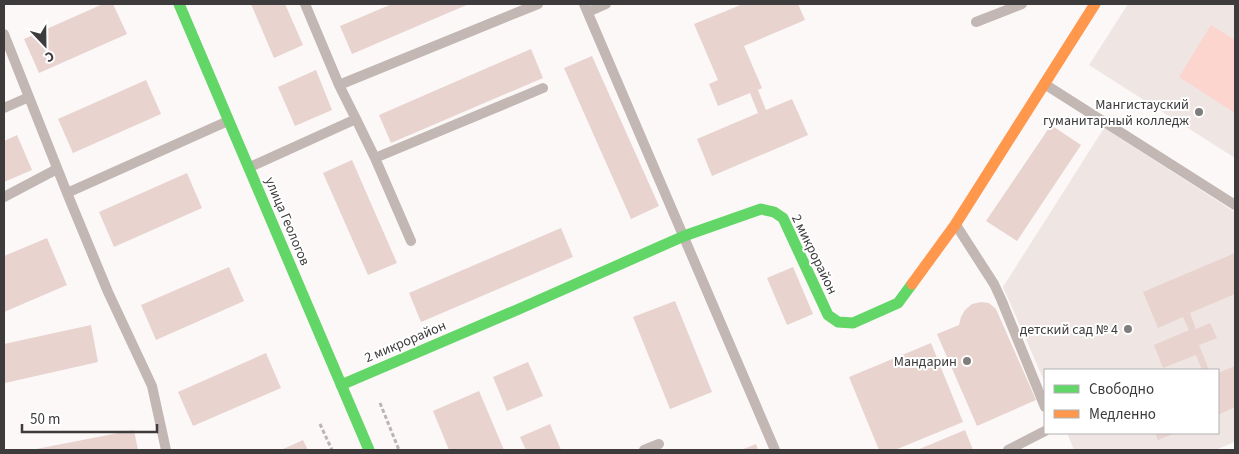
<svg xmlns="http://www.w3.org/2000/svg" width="1239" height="454" viewBox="0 0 1239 454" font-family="'Source Sans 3',sans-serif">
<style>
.built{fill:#efe6e4}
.green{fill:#fbd5ce}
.building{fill:#e8d3cf}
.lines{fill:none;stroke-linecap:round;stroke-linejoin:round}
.path{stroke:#bbb4b2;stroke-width:3;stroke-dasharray:4 2.5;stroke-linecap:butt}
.lane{stroke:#c3b7b4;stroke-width:10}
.fast{stroke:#63d668;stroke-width:11}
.slow{stroke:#ff974d;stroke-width:11}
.poi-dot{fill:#807d7d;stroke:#fff;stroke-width:2}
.labels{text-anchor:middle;stroke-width:4;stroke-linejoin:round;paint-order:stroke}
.poi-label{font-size:14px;fill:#3d3b3b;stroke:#fff;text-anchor:end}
.street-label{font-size:14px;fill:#3d3b3b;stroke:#fff}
</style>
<rect width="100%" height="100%" fill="#fbf8f7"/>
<path class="built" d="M1128,4H1235V158L1089,65Z
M1104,128L1235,212V442L1215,450H1074L1067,433H1218V370H1045V383L1003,287Z"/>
<path class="green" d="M1211,25L1235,40V113L1179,77Z"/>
<path class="building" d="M103,4H113L127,34L39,73L24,39Z
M251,4H285L303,45L274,58Z
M392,4H469L352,54L340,26Z
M743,4H798L805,20L744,46L762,88L758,90L766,110L792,99L808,135L712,176L697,139L758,113L750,93L718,106L709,84L718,80L694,24Z
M531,49L543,78L391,143L379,115Z
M592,56L659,206L631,219L564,68Z
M316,70L332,110L295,126L278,87Z
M146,80L161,114L73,153L58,119Z
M1051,125L1081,145L1017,241L986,221Z
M17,135L32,170L4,182V141Z
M352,160L397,263L368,275L323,173Z
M187,173L202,208L114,247L99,212Z
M561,228L573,257L421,322L409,293Z
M47,238L67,285L4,312V256Z
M1235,253V294L1190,313L1196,329L1210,323L1217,338L1199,345L1209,370H1202L1196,355L1163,368L1154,345L1189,330L1183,317L1158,328L1143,292Z
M229,267L244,301L156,340L141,305Z
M793,267L813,314L787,325L767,278Z
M675,301L712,392L670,409L633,317Z
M981,302L989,303L996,309L1036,400L977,426L937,334L959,325L961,317L965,310L972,304Z
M91,325L98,362L5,383L4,344Z
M931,343L963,422L895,450H879L849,377Z
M266,353L281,388L193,426L178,392Z
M528,362L543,396L507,411L493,377Z
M1235,366V407L1218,415V373Z
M479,391L504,450H449L433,411Z
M550,424L561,450H526L520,437Z
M134,430L138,450H36V449Z
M965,430L973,450H917Z
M1155,433H1176L1158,440Z
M303,440L308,450H281Z
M756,444L758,450H741Z"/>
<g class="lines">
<path class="path" d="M380,403L399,450
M320,424L332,450"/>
<path class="lane" d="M584,4L775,450
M588,12L606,4
M976,22L1022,4
M4,34L67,193
M339,85L538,4
M1046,85L1235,205
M4,108L29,97
M356,119L375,158L411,241
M375,158L543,88
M250,167L356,119L339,85L305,4
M4,197L57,169
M956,225L994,284L1001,299L1045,407
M166,450L152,386L108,292L67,193L228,121
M644,450L659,444
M1008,450L1045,431"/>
<path class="fast" d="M179,4L369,450
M341,385L519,309L684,236L761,209L774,212L783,218L828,315L838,322L853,323L898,303L912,284"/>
<path class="slow" d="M912,284L955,225L1095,4"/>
</g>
<g class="poi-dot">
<circle cx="1199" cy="112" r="5"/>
<circle cx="1128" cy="329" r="5"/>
<circle cx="967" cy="361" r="5"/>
</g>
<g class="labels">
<g class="poi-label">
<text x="1189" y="109">Мангистауский<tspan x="1189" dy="16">гуманитарный колледж</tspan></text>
<text x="1118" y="334">детский сад № 4</text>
<text x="957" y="366">Мандарин</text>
</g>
<g class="street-label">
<text transform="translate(288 221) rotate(67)" y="5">улица Геологов</text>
<text transform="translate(815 254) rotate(64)" y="5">2 микрорайон</text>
<text transform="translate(405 341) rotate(-23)" y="5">2 микрорайон</text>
</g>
</g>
<rect width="1239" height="454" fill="none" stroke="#3d3b3b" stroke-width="10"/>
<rect x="1044" y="369" width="175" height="65" fill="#ffffff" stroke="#b1b1b1"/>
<rect x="1054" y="385" width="25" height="8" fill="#63d668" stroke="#b1b1b1"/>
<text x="1089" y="394" font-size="15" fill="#3d3b3b">Свободно</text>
<rect x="1054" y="410" width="25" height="8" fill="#ff974d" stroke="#b1b1b1"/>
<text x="1089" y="419" font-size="15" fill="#3d3b3b">Медленно</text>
<g transform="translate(45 45) rotate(158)" stroke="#ffffff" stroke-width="4" paint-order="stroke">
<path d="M0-4L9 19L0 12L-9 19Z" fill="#3d3b3b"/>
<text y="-8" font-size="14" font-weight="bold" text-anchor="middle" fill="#3d3b3b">С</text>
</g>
<path d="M22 424v8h135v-8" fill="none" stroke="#3d3b3b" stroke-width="2.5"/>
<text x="30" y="424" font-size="15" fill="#3d3b3b" stroke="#ffffff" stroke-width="4" paint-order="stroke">50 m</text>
</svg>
